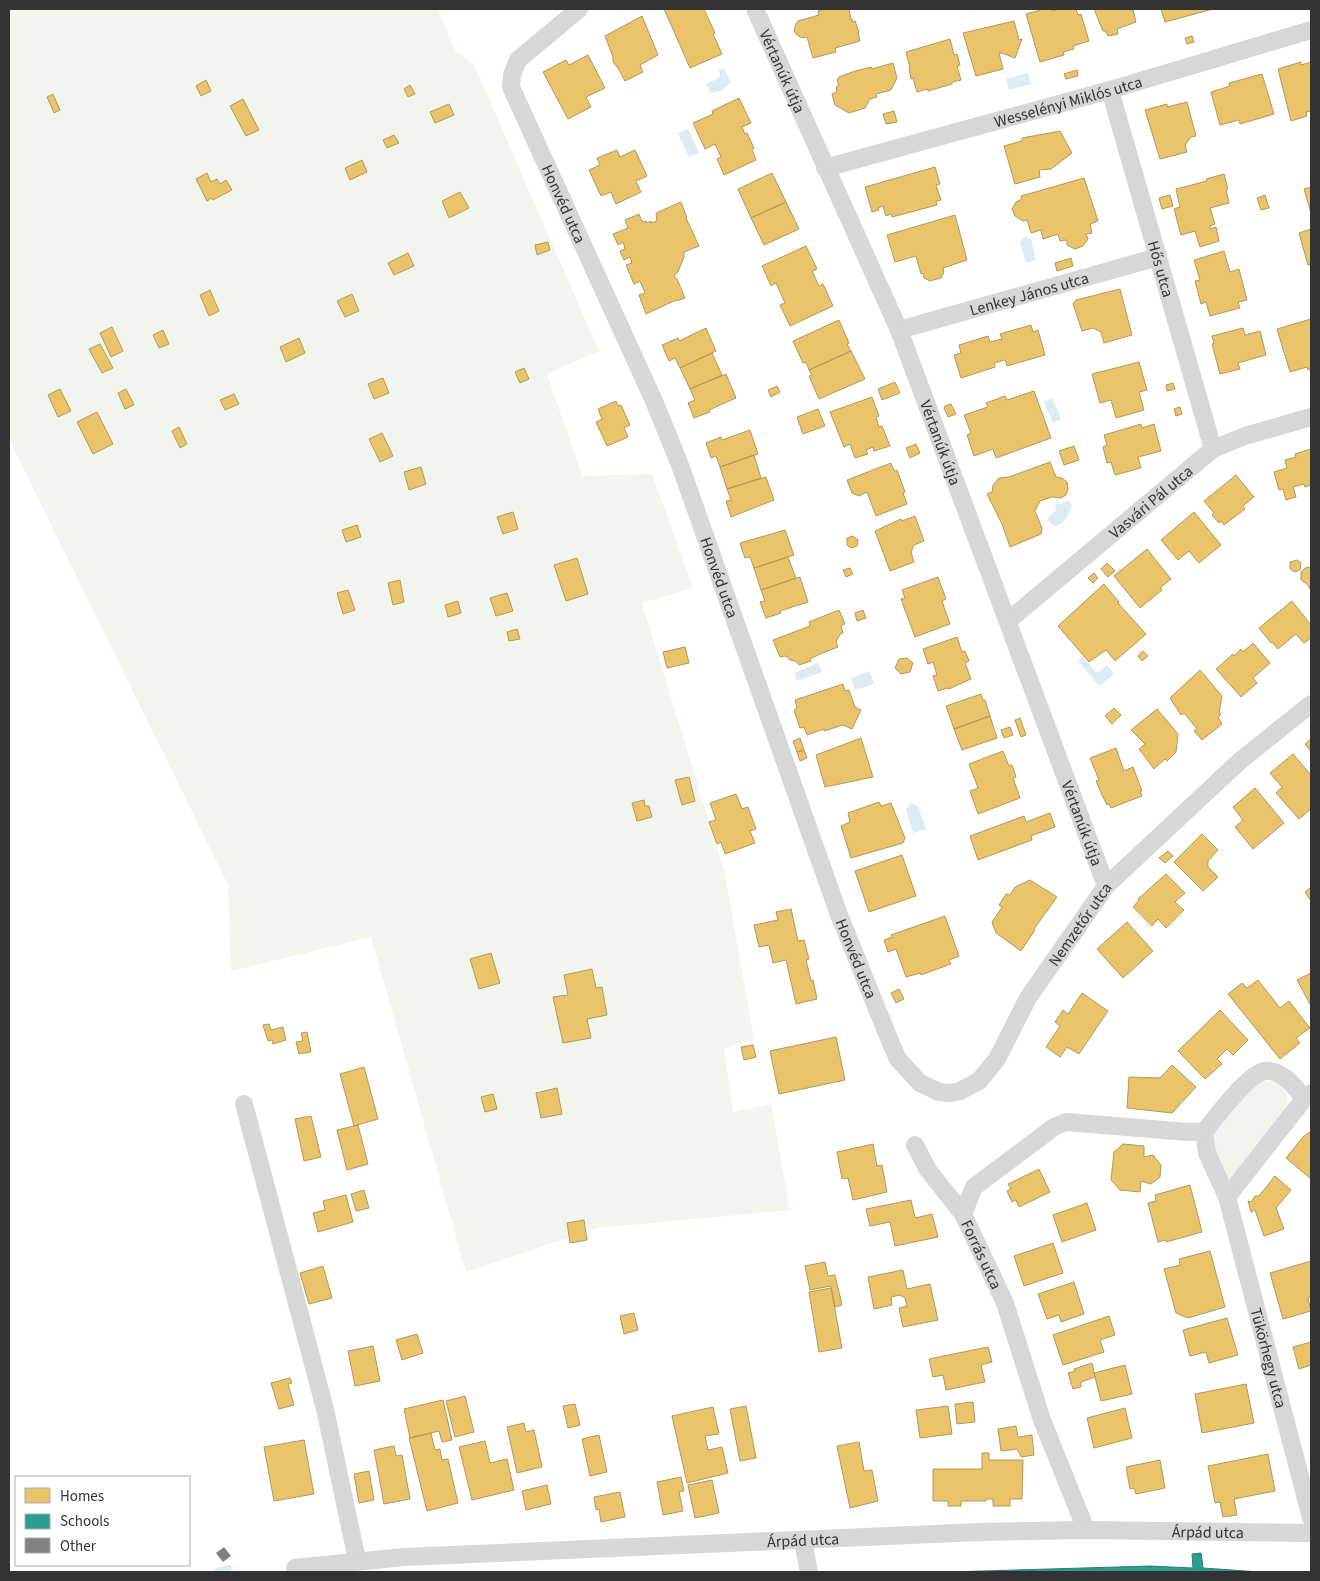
<svg xmlns="http://www.w3.org/2000/svg" width="1320" height="1581" viewBox="0 0 1320 1581" font-family="'Source Sans 3',sans-serif">
<style>
.green{fill:#f1f5ed}
.water{fill:#ddebf3}
.homes{fill:#e9c46a;stroke:#b2985a}
.schools{fill:#2a9d8f;stroke:#2d7d73}
.lines{fill:none;stroke-linecap:round;stroke-linejoin:round}
.stream{stroke:#ddebf3;stroke-width:6}
.building{fill:#818181}
.minor{stroke:#d7d7d7;stroke-width:18}
.labels{text-anchor:middle;stroke-width:5;stroke-linejoin:round;paint-order:stroke}
.street-label{font-size:16px;fill:#333;stroke:#fff}
</style>
<rect width="100%" height="100%" fill="#fff"/>
<path class="green" d="M9,9H438L456,52L474,65L599,351L547,374L582,476L652,474L693,588L642,603L725,874L754,1040L724,1048L733,1112L771,1104L790,1210L597,1228L466,1272L371,937L231,971L228,885L9,439Z
M1260,1080L1278,1083C1289,1096 1290,1098 1283,1113L1231,1178L1223,1176C1219,1164 1212,1150 1213,1138C1215,1117 1246,1095 1260,1080Z"/>
<path class="water" d="M723,68L725,70L731,83L722,90L711,93L706,84L717,79L720,75L719,70Z
M1028,73L1031,84L1009,90L1006,79Z
M688,129L699,153L689,157L678,133Z
M1025,236L1031,239L1036,260L1026,263L1020,242Z
M1052,398L1061,419L1053,423L1044,402Z
M1067,500L1072,504C1071,515 1057,535 1048,520L1049,516L1056,511L1055,505L1057,504H1061Z
M1083,657L1097,673L1107,665L1114,674L1099,686L1078,661Z
M818,663L822,672L797,681L794,673Z
M870,671L874,684L855,690L851,678Z
M910,803L918,806L926,829L913,833L906,810Z"/>
<path class="homes" d="M664,9H704L715,33L713,34L722,54L690,68Z
M826,9H849L851,20L852,19L853,22L855,21L859,32H858L860,41L835,48L836,52L813,58L807,37L802,38L797,35L794,31L795,26L798,21L819,15L818,11Z
M1044,9H1051L1052,11L1060,9H1076L1078,15L1081,14L1089,41L1073,46L1074,49L1063,52L1064,55L1040,62L1026,14Z
M1094,9H1137L1133,10L1136,22L1117,29L1118,34L1108,36L1106,31H1103Z
M1161,9H1213L1165,22Z
M642,16L658,55L640,65L643,72L625,81L618,68L613,62V57L605,36Z
M1014,21L1019,40L1022,39L1015,58L1002,53H999L1003,69L976,76L963,33Z
M1192,36L1194,42L1187,44L1185,38Z
M950,39L954,55L957,54L960,65L957,66L961,80L952,82V84L928,91L927,89L917,92L913,78L911,79L909,68H910L906,52Z
M588,55L605,88L586,97L591,107L568,119L543,72L566,60L569,65Z
M1301,62V65L1311,62V111L1306,112L1307,116L1291,121L1278,69Z
M893,63L897,78L891,90L876,94L877,97L870,99L865,108L849,113L835,105L832,94L837,92L836,87L839,85L837,80L839,77L855,71L871,67L872,69Z
M1077,70L1078,76L1066,79L1064,74Z
M1262,74L1274,114L1240,124L1239,120L1220,125L1211,92L1230,86L1229,83Z
M206,80L211,91L201,96L196,86Z
M410,85L415,94L408,97L404,89Z
M53,94L60,110L54,113L47,97Z
M739,98L751,123L742,127L745,134L747,133L754,148L752,149L756,160L724,175L717,159L721,157L715,144L705,149L693,123L713,114L712,111Z
M243,99L259,130L246,136L230,106Z
M1187,102L1196,136L1191,137L1185,145L1187,152L1160,159L1145,110L1167,104V107Z
M449,104L454,115L435,123L430,112Z
M894,111L897,122L886,124L883,114Z
M1060,131L1072,153L1051,169L1039,170L1040,177L1015,184L1004,146L1022,141V138Z
M394,135L399,143L387,148L383,140Z
M617,150L620,157L635,150L647,176L636,181L641,192L616,204L611,192L601,196L589,170L600,165L597,158Z
M362,160L367,172L350,180L345,168Z
M935,167L940,184L936,185L941,200L936,201L937,205L892,217L891,214L886,216L883,206L878,208L879,210L872,212L865,187Z
M207,173L211,182L217,179L220,184L226,180L232,190L213,200L212,198L207,201L196,179Z
M772,173L786,202L751,218L738,189Z
M1224,174L1228,189L1226,190L1229,203L1210,208L1215,224L1210,226V229L1216,227L1219,241L1200,247L1195,231L1181,235L1174,209L1180,207L1176,189L1207,181L1206,179Z
M1084,178L1098,221L1090,224L1092,233L1086,234L1088,239L1083,246L1075,249L1067,245V240L1060,241L1058,234L1043,239L1041,230L1031,233L1027,220L1023,221L1015,216L1012,209L1016,202L1022,199L1021,196Z
M1311,187V213L1304,189Z
M460,192L469,208L449,218L442,201Z
M1170,195L1173,206L1162,209L1159,198Z
M1265,195L1269,208L1261,210L1257,198Z
M681,202L687,218H686L699,246L684,252V257L678,272L674,275L676,279H677L685,298L676,301V300L646,314L639,295L645,293L640,281L634,284L626,265L632,263L630,257L624,260L620,251L625,249L623,242L618,245L613,234L628,228L625,220L639,214L642,222L646,221L647,223L651,221V223L657,221L656,213Z
M786,202L799,229L764,245L751,218Z
M955,215L967,260L943,268L944,272L941,278L930,281L924,278L923,273L921,274L916,256L895,262L887,235Z
M1311,229V264L1308,265L1299,233Z
M548,242L550,250L537,255L535,245Z
M806,246L817,269L812,271L819,286L823,284L833,306L790,326L780,305L785,303L776,283L771,286L762,266Z
M1224,251L1230,272L1239,269L1247,300L1238,302L1240,308L1210,316L1206,302L1201,304L1195,281L1200,280L1194,260Z
M408,253L414,266L394,275L388,263Z
M1071,258L1073,266L1057,271L1055,263Z
M1120,289L1132,335L1104,343L1101,332L1093,328L1082,331L1073,304L1076,300Z
M210,290L219,311L209,316L200,295Z
M352,294L359,311L345,317L337,301Z
M1311,319V369L1308,370L1307,367L1290,372L1277,329Z
M839,320L849,343L847,344L851,351L809,370L806,362L803,363L793,341Z
M1031,325L1033,332L1038,330L1045,355L1007,366L1005,360L994,363L995,367L961,378L954,355L961,353L959,345L988,336L990,342L1002,339L1000,334Z
M112,327L123,351L111,357L100,333Z
M706,328L716,351L680,368L675,358L669,361L662,345L678,338L679,341Z
M1243,328L1245,335L1260,331L1266,355L1238,363L1240,369L1220,374L1212,344L1214,343L1212,336Z
M163,330L169,344L159,348L153,335Z
M299,338L305,353L286,362L280,347Z
M100,344L113,368L102,373L89,349Z
M851,351L865,379L819,399L809,376L812,375L809,370Z
M712,353L722,375L690,389L680,368Z
M1139,362L1147,390L1139,392L1144,410L1116,418L1111,400L1100,403L1092,374Z
M524,368L529,379L520,383L515,372Z
M726,374L736,398L709,410L710,412L694,418L688,403L695,400L690,389Z
M383,378L389,393L374,399L368,384Z
M895,382L900,393L882,400L878,389Z
M1173,383L1175,389L1167,391L1166,385Z
M777,386L780,392L771,397L768,390Z
M60,389L71,411L58,417L48,395Z
M126,389L134,405L125,409L118,393Z
M1034,391L1051,438L996,458L993,449L974,456L967,435L971,433L964,415L988,407L986,403L1005,396L1007,400Z
M234,394L239,404L225,410L220,400Z
M872,397L879,416L876,417L879,427L882,426L890,446L874,451L873,447L866,450L868,454L855,458L850,444L844,447L830,412Z
M616,401L618,406L621,405L630,425L624,428L628,437L607,446L596,422L602,419L598,409Z
M951,404L956,414L948,417L944,408L945,406Z
M1180,407L1182,414L1176,416L1174,409Z
M818,409L825,426L803,434L797,417Z
M97,412L113,444L93,454L77,422Z
M1141,424L1142,428L1154,424L1161,451L1138,457L1141,468L1115,475L1111,462L1107,463L1103,447L1107,445L1104,435Z
M179,427L187,444L180,448L172,431Z
M750,430L758,454L720,467L716,456L711,458L706,443L721,437L722,440Z
M382,433L393,456L380,462L369,439Z
M916,444L920,453L910,458L906,448Z
M1074,446L1079,460L1064,465L1059,451Z
M1311,449V485L1305,487L1304,484L1293,487L1296,497L1286,500L1283,489L1279,490L1274,472L1287,468L1285,460L1296,457L1295,454Z
M754,455L761,478L727,489L720,467Z
M1050,462L1056,477L1062,478L1067,482L1068,489L1066,495L1061,498L1052,497L1040,501L1035,511L1042,528L1041,534L1010,547L1002,524L987,494L992,492L993,485L999,478L1009,477Z
M891,463L894,471L897,470L905,492L903,493L907,504L876,516L867,492L859,496L852,493L847,480Z
M421,467L426,484L409,490L404,472Z
M1236,475L1254,497L1243,506L1245,509L1224,525L1221,521L1219,523L1212,515L1214,513L1204,501Z
M766,477L774,500L731,517L726,501L731,500L727,489Z
M513,512L518,529L503,534L497,517Z
M1194,512L1221,545L1199,563L1189,551L1178,560L1161,540Z
M915,516L924,541L914,545L911,552L914,562L890,571L875,531L901,519L902,521Z
M357,525L361,537L346,542L342,530Z
M785,530L794,555L754,568L750,557L745,558L740,543Z
M853,536L858,540L857,546L851,548L847,545V538Z
M1147,549L1171,579L1160,588L1162,590L1140,608L1114,576Z
M788,557L796,578L761,590L754,568Z
M577,558L588,594L566,601L554,565Z
M1297,560L1301,563L1300,570L1295,572L1290,569V562Z
M1107,563L1115,571L1108,577L1101,569Z
M1309,567H1311V591L1308,585L1301,580V572L1305,568Z
M850,568L853,574L846,577L843,570Z
M1094,573L1098,578L1093,583L1088,578Z
M800,577L808,602L780,611L781,613L766,618L760,602L765,601L761,590Z
M938,577L946,599L942,601L950,624L915,637L901,599L905,598L902,590Z
M400,580L404,602L393,605L388,583Z
M1104,584L1119,602L1118,603L1146,634L1115,661L1106,650L1089,662L1058,626Z
M348,590L355,610L343,614L337,593Z
M507,593L513,611L496,616L490,598Z
M458,601L461,613L448,617L445,605Z
M1292,601L1311,625V638L1304,643L1296,634L1278,649L1272,642L1271,643L1259,628Z
M839,610L845,624L841,626L843,633L840,634L836,642L838,647L820,654L810,659L811,661L799,665L795,661L790,660L786,656L780,657L773,640L810,626L809,622Z
M863,610L866,618L857,621L855,613Z
M517,629L520,639L509,641L507,632Z
M957,637L962,652L965,651L969,661L965,663L971,679L949,689L948,688L938,691L933,676L937,675L933,662L928,664L923,649Z
M1253,643L1270,663L1253,678L1257,683L1241,697L1216,669L1233,654L1234,656L1241,649L1243,652Z
M685,647L689,663L667,668L663,652Z
M1143,651L1148,656L1142,661L1138,656Z
M907,658L913,663L910,672L901,674L895,668L899,659Z
M1200,670L1222,696L1219,713L1221,714L1218,717L1222,724L1202,740L1194,731L1197,729L1184,713L1181,715L1170,698Z
M843,684L845,691L849,690L855,707L861,710L852,729L843,725L824,731V729L807,735L804,727L800,728L794,710L797,708L795,700Z
M981,694L983,700H985L990,716L954,729L946,706Z
M1114,708L1121,715L1112,724L1105,716Z
M1157,709L1178,734L1176,752L1167,761L1165,759L1154,769L1139,749L1145,744L1131,730Z
M990,716L997,738L962,750L954,729Z
M1020,718L1026,735L1021,737L1015,720Z
M1010,727L1013,735L1004,738L1001,730Z
M800,738L804,750L797,752L793,741Z
M861,738L873,777L825,787L816,755Z
M1311,739V752L1305,744Z
M1116,748L1124,771L1133,767L1142,791H1140L1142,796L1111,808L1109,804L1107,805L1102,795L1096,781L1099,780L1090,758Z
M804,750L807,758L800,761L797,752Z
M1003,751L1009,766L1012,765L1016,777L1013,778L1020,798L978,814L970,791L978,788L969,764Z
M1293,754L1311,775V809L1299,819L1276,793L1282,787L1270,773Z
M689,777L695,801L682,805L675,780Z
M1255,788L1284,823L1253,849L1235,827L1243,820L1233,807Z
M736,794L742,809L748,807L756,829L750,831L755,843L725,854L721,842L717,844L709,822L716,820L710,803Z
M644,800L645,806H649L652,817L637,821L632,803Z
M879,802L881,806L891,803L905,838L903,843L851,858L841,826L850,822L848,813Z
M1050,813L1055,827L1031,836L1032,840L978,860L970,836L1024,816L1026,822Z
M1202,834L1218,850L1208,861V867L1218,877L1203,891L1174,862Z
M1168,851L1173,856L1165,863L1159,858Z
M902,855L916,896L869,912L855,871Z
M1166,874L1185,893L1175,902L1184,910L1166,928L1158,919L1152,926L1133,907L1139,900L1138,899Z
M1030,880L1057,897L1034,929L1035,930L1021,951L996,933L992,922L1002,907L999,905L1006,894L1010,895L1015,887Z
M1311,887V901L1305,892Z
M791,909L798,941L804,940L809,959L806,960L811,981L813,980L817,999L796,1004L786,960L773,963L769,945L759,947L754,925L778,920L776,912Z
M945,916L959,956L949,960L951,964L921,975L920,973L906,977L896,949L888,952L884,940L892,937L891,935Z
M1127,922L1153,951L1123,978L1097,949Z
M491,953L500,983L479,989L470,959Z
M592,969L596,988L602,987L607,1015L587,1019L591,1038L563,1043L553,997L568,995L564,975Z
M1311,973V1006L1297,980Z
M1258,980L1280,1008L1289,1001L1310,1028L1296,1038L1300,1043L1280,1059L1228,994L1242,983L1247,988Z
M899,989L904,999L896,1003L891,993Z
M1082,993L1108,1011L1079,1054L1067,1047L1060,1057L1046,1047L1060,1026L1055,1022L1063,1010L1068,1014Z
M1220,1010L1248,1040L1233,1055L1227,1049L1217,1059L1222,1064L1205,1079L1178,1051Z
M269,1024L271,1030L283,1027L286,1040L273,1044L272,1040L268,1041L263,1025Z
M307,1032L311,1052L299,1054L296,1042L303,1041L301,1033Z
M836,1037L845,1080L779,1094L770,1051Z
M753,1045L756,1057L744,1060L741,1047Z
M1172,1065L1196,1087L1172,1113L1127,1108L1129,1077L1160,1078Z
M364,1067L378,1119L354,1126L340,1074Z
M557,1088L562,1114L541,1118L536,1093Z
M493,1094L497,1109L485,1112L481,1097Z
M311,1116L321,1157L304,1161L295,1119Z
M358,1125L368,1164L347,1170L337,1130Z
M1311,1131V1179L1286,1158L1303,1137Z
M873,1144L877,1166L882,1165L887,1192L853,1200L848,1178L842,1179L837,1152Z
M1123,1144L1144,1146V1157L1153,1155L1161,1165L1160,1177L1151,1184L1141,1181L1140,1192L1120,1190L1111,1180L1114,1152Z
M1039,1169L1050,1192L1019,1207L1016,1200L1012,1202L1007,1191L1011,1189L1008,1184Z
M1275,1176L1291,1190L1276,1208L1284,1229L1264,1236L1255,1210L1251,1212L1248,1201L1251,1202L1255,1196H1259Z
M1190,1185L1202,1232L1166,1242V1240L1158,1242L1148,1203L1156,1201L1155,1195Z
M364,1190L369,1208L356,1211L351,1194Z
M346,1195L353,1222L318,1232L313,1213L325,1210L323,1201Z
M911,1200L915,1218L932,1214L938,1237L895,1246L890,1222L870,1226L866,1209Z
M1087,1203L1096,1230L1062,1242L1053,1215Z
M584,1220L587,1240L570,1243L567,1223Z
M1053,1243L1063,1273L1024,1286L1014,1256Z
M1210,1251L1225,1307L1188,1318L1176,1313L1164,1269L1180,1265L1179,1259Z
M1311,1261V1294L1308,1299L1311,1311L1283,1319L1270,1273Z
M825,1262L828,1276L835,1275L842,1305L835,1307L831,1286L810,1290L805,1266Z
M323,1266L332,1298L309,1304L300,1273Z
M903,1270L907,1289L930,1284L938,1320L903,1327L899,1308L907,1306L905,1298L900,1295L891,1297L892,1305L874,1309L868,1277Z
M1074,1282L1084,1314L1061,1322L1059,1315L1047,1319L1038,1294Z
M831,1288L842,1348L819,1352L809,1292Z
M634,1313L638,1330L624,1334L620,1316Z
M1109,1316L1115,1335L1100,1340L1104,1352L1063,1365L1053,1335Z
M1227,1318L1238,1355L1209,1363L1206,1352L1190,1356L1183,1330Z
M417,1334L423,1353L402,1360L396,1340Z
M1311,1342V1365L1299,1369L1293,1347Z
M373,1346L380,1381L355,1386L348,1351Z
M988,1347L992,1362L981,1365L985,1382L946,1390L943,1375L933,1377L929,1359Z
M1092,1363L1095,1377L1081,1382V1387L1073,1389L1068,1373L1075,1371L1074,1369Z
M1125,1365L1132,1394L1101,1401L1094,1373Z
M290,1378L292,1383L288,1384L294,1405L279,1409L271,1383Z
M1246,1384L1254,1423L1202,1433L1195,1394Z
M465,1396L474,1432L455,1437L446,1401Z
M443,1400L452,1440L442,1442L439,1431L410,1438L404,1409Z
M973,1402L975,1422L957,1424L955,1404Z
M575,1404L580,1425L568,1428L563,1406Z
M746,1406L756,1458L740,1461L730,1409Z
M948,1406L952,1434L920,1438L916,1410Z
M713,1407L719,1434L705,1436L708,1450L722,1447L728,1473L687,1483L672,1416Z
M1125,1408L1132,1438L1094,1448L1087,1418Z
M524,1423L526,1432L534,1430L542,1467L517,1473L507,1427Z
M1016,1426L1018,1437L1032,1435L1034,1455L1021,1457L1017,1449L1001,1451L998,1429Z
M431,1433L435,1450L440,1449L442,1460L448,1459L458,1503L427,1511L409,1438Z
M599,1435L607,1472L590,1476L582,1439Z
M304,1440L314,1494L274,1501L264,1447Z
M485,1441L490,1463L507,1459L514,1490L472,1500L459,1447Z
M859,1442L864,1471L872,1470L878,1501L850,1508L837,1446Z
M394,1446L396,1456L402,1455L410,1499L384,1504L374,1450Z
M982,1453H989V1460H1023L1022,1499H1010V1506H993V1499H986V1501H961V1506H948V1501H933V1469H982Z
M1268,1454L1275,1491L1234,1499L1237,1515L1223,1517L1220,1502L1215,1503L1208,1466Z
M1160,1460L1165,1488L1136,1494L1134,1488L1130,1489L1126,1467Z
M369,1471L374,1500L359,1503L354,1474Z
M681,1477L684,1491L679,1492L683,1511L663,1515L657,1482Z
M712,1480L719,1513L695,1518L688,1485Z
M547,1485L551,1504L526,1510L522,1491Z
M620,1492L625,1517L601,1522L599,1509L596,1510L594,1497Z"/>
<path class="schools" d="M1201,1553L1203,1568L1260,1572H949L1150,1566L1193,1568L1192,1554Z"/>
<g class="lines">
<path class="stream" d="M217,1572L218,1571L229,1568"/>
</g>
<path class="building" d="M224,1547L231,1556L223,1562L216,1553Z"/>
<g class="lines">
<g class="minor">
<path id="s1" d="M579,9L518,60L512,75L511,87L654,401L680,465L838,912L892,1046L898,1059L920,1083L939,1092L950,1093L960,1091L979,1081L997,1059L1028,998L1106,886L1241,760L1311,704"/>
<path id="s2" d="M755,9L899,330L1106,886"/>
<path id="s3" d="M1110,90L1213,449"/>
<path id="s4" d="M825,168L1110,90L1311,30"/>
<path id="s5" d="M899,330L1158,257"/>
<path id="s6" d="M1008,621L1213,449L1245,436L1311,417"/>
<path id="s7" d="M1311,1093L1304,1099L1227,1197L1311,1518"/>
<path d="M244,1104L325,1409L357,1560"/>
<path id="s8" d="M915,1145L928,1170L963,1214L1005,1303L1042,1420L1086,1530"/>
<path d="M1227,1197L1207,1153L1204,1132C1216,1117 1247,1075 1264,1071C1281,1069 1296,1087 1304,1099"/>
<path d="M963,1214L974,1187L1054,1127L1066,1122L1188,1132H1204"/>
<path d="M803,1541L809,1572"/>
<path id="s9" d="M295,1568L404,1557L980,1532L1086,1530L1311,1533"/>
</g>
</g>
<g class="labels">
<g class="street-label">
<text dy="6" stroke="none"><textPath href="#s2" startOffset="68">Vértanúk útja</textPath></text>
<text dy="6" stroke="none"><textPath href="#s4" startOffset="252">Wesselényi Miklós utca</textPath></text>
<text dy="6" stroke="none"><textPath href="#s1" startOffset="236">Honvéd utca</textPath></text>
<text dy="6" stroke="none"><textPath href="#s3" startOffset="186">Hős utca</textPath></text>
<text dy="6" stroke="none"><textPath href="#s5" startOffset="135">Lenkey János utca</textPath></text>
<text dy="6" stroke="none"><textPath href="#s2" startOffset="472">Vértanúk útja</textPath></text>
<text dy="6" stroke="none"><textPath href="#s6" startOffset="186">Vasvári Pál utca</textPath></text>
<text dy="6" stroke="none"><textPath href="#s1" startOffset="641">Honvéd utca</textPath></text>
<text dy="6" stroke="none"><textPath href="#s2" startOffset="878">Vértanúk útja</textPath></text>
<text dy="6" stroke="none"><textPath href="#s1" startOffset="1438">Nemzetőr utca</textPath></text>
<text dy="6" stroke="none"><textPath href="#s1" startOffset="1046">Honvéd utca</textPath></text>
<text dy="6" stroke="none"><textPath href="#s8" startOffset="129">Forrás utca</textPath></text>
<text dy="6" stroke="none"><textPath href="#s7" startOffset="300">Tükörhegy utca</textPath></text>
<text dy="6" stroke="none"><textPath href="#s9" startOffset="914">Árpád utca</textPath></text>
<text dy="6" stroke="none"><textPath href="#s9" startOffset="509">Árpád utca</textPath></text>
</g>
</g>
<rect width="1320" height="1581" fill="none" stroke="#333333" stroke-width="20"/>
<rect x="15" y="1476" width="175" height="90" fill="#ffffff" stroke="#adadad"/>
<rect x="25" y="1488" width="25" height="15" fill="#e9c46a" stroke="#adadad"/>
<text x="60" y="1501" font-size="15" fill="#333333">Homes</text>
<rect x="25" y="1514" width="25" height="15" fill="#2a9d8f" stroke="#adadad"/>
<text x="60" y="1526" font-size="15" fill="#333333">Schools</text>
<rect x="25" y="1538" width="25" height="15" fill="#818181" stroke="#adadad"/>
<text x="60" y="1551" font-size="15" fill="#333333">Other</text>
</svg>
